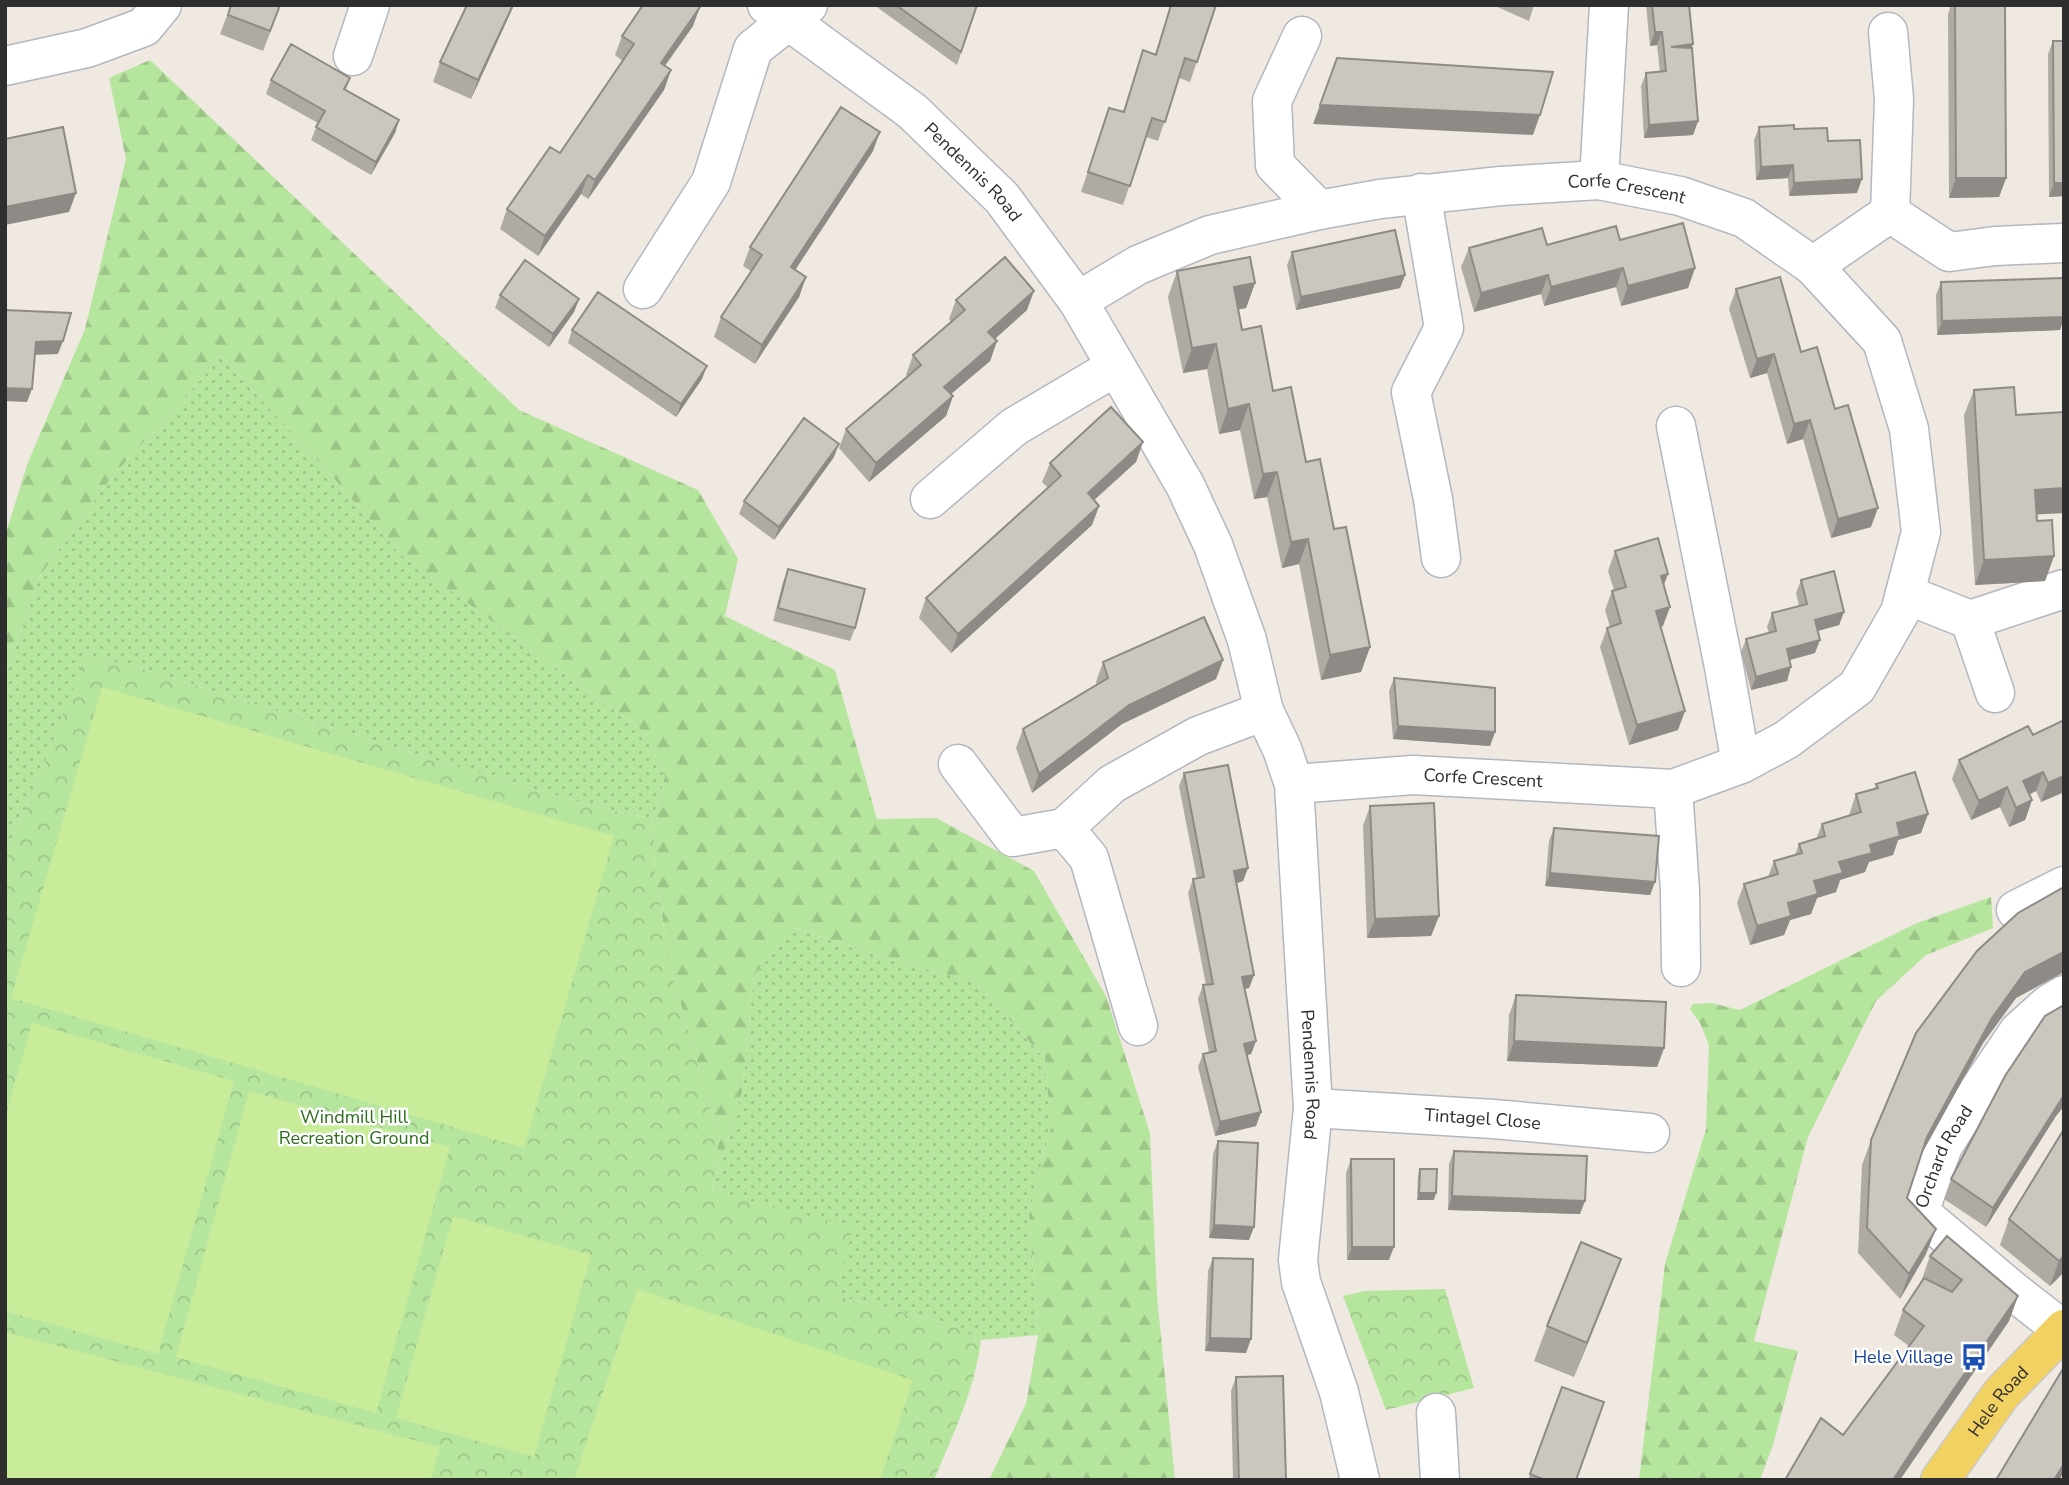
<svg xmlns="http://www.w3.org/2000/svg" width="2069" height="1485" viewBox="0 0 2069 1485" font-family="'Nunito Sans',sans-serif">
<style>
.grass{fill:url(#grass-dots)}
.forest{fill:url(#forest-firs)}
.park{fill:url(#park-crowns)}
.pitch{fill:#c9ec9a}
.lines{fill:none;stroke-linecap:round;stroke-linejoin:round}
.minor-casing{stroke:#b4b7c1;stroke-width:41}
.major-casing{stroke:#c9c9c9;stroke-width:41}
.minor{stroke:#fff;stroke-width:38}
.major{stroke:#f2d163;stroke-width:38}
.wall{fill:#afaba4}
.shaded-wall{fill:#8e8b86}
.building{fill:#cbc7bf;stroke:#8e8b86;stroke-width:2}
.labels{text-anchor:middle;stroke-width:5;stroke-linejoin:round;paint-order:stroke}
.street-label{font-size:18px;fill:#2e2e2e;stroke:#fff}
.park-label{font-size:18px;fill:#2c6e1b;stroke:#fff}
.transit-label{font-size:18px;fill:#164399;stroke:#fff;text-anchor:end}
</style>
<defs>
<pattern id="grass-dots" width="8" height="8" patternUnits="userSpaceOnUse" patternTransform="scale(1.75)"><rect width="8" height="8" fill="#b6e59e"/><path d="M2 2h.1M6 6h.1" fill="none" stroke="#9dc588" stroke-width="1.8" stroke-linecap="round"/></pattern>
<pattern id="forest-firs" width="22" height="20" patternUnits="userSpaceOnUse" patternTransform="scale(1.75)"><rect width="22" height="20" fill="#b6e59e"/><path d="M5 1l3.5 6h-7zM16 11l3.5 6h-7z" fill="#9dc588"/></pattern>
<pattern id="park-crowns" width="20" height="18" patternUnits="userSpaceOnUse" patternTransform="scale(1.75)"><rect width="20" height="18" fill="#b6e59e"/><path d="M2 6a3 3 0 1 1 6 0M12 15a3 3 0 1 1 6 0" fill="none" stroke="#9dc588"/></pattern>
</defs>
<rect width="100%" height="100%" fill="#efe9e1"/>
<path class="grass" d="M221,357L316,458L400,554L643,731L665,777L653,818C604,811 557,795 509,782C417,755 326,726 235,698C184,682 139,665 87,657L39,777L5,854V674L40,576L110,479Z
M790,927L892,960L976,982L1045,1059L1051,1127L1029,1215L1038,1335L981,1340L947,1323L836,1296L712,1191L742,1092L754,975Z"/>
<path class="forest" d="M150,60L519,410L698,490L738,559L725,616L835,670L877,819L936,818L1034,871L1106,996L1150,1133L1157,1296L1175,1480H989L1026,1404L1038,1335L1029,1215L1051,1127L1045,1059L976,982L892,960L791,927L754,975L742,1092L712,1191L719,1139L672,974L655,874L653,818L665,777L643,731L400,554L316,458L221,357L110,479L40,576L5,674V536L28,462L85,329L126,159L109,78Z
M1991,897L1993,928L1926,955L1876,1001L1808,1137L1754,1341L1798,1351L1773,1445L1760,1480H1639L1665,1264L1706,1129L1709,1045L1700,1023L1690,1009L1693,1004L1711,1003L1740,1010L1917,923Z"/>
<path class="park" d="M86,657C140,665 184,682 235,698C326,726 417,755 509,782C557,795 604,811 653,818L655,874L672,974L719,1139L712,1191L853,1227L836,1296L947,1323L981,1340C975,1390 953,1434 934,1480H5V854L39,777Z
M1445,1289L1474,1388L1386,1410L1343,1296L1364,1291Z"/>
<path class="pitch" d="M102,687L614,836L524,1148L11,998Z
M32,1023L234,1081L158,1354L5,1311V1118Z
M249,1091L450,1147L376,1413L176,1357Z
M453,1216L591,1255L534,1457L396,1418Z
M637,1289L913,1380L880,1480H574Z
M5,1332L440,1447L431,1480H5Z"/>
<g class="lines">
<defs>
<g id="minor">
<path id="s1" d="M767,5L912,111L1002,198L1078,301L1185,485L1213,545L1247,640L1264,711L1282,749L1294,784L1313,1108L1298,1260L1301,1282L1339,1392L1360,1480"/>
<path d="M1888,32L1894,99L1890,213"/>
<path d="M1302,36L1272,101L1275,165L1319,210"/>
<path d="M353,56L370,5"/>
<path d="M5,66L87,48L144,27L162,5"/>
<path d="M1599,180L1609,5"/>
<path d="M1421,193L1444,328L1411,392L1433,499L1441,558"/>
<path d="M1813,266L1890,213L1949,252L1995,246L2064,243"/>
<path d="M643,289L711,182L753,49L808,5"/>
<path id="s2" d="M1078,301L1138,265L1210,235L1319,210L1380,199L1501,186L1599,180L1680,196L1744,218L1813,266L1882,341L1909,429L1921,532L1900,612L1857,687L1786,740L1741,764L1673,789L1413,775L1294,784"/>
<path d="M1676,426L1724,667L1741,764"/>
<path d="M930,499L1014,427L1115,367"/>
<path d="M1905,594L1970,620L2064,589"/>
<path d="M1970,620L1995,693"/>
<path d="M958,764L1013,837L1064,828L1112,784L1198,736L1264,711"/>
<path d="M1673,789L1680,891L1681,967"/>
<path d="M1064,828L1089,858L1138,1026"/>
<path d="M2016,910L2064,886"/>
<path id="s3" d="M1313,1108L1493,1119L1650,1133"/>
<path id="s4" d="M2063,1330L2013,1291L1919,1212L1943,1146L1979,1090L2019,1031L2049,1004L2064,995"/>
<path d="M1436,1413L1440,1480"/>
</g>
<g id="major">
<path id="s5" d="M1940,1480L2001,1394L2064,1329"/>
</g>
</defs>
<use href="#minor" class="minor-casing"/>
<use href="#major" class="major-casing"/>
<use href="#minor" class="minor"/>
<use href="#major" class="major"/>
</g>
<path class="wall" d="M231,5H281L263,51L220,34Z
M467,5H514L471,99L433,82L440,62Z
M874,5H977L957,65Z
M1171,5H1216L1190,82L1179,78L1158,141L1146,137L1123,205L1081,192L1109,108L1123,112L1143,50L1155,54Z
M1493,5H1534L1529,21Z
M1646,5H1689L1698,121L1693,135L1644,138L1641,86L1646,73L1660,72L1657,45L1650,46Z
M1951,5H2005L2006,178L1999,197L1949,198L1948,14Z
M693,26L665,66L671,70L664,90L588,199L581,194L538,256L500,229L507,209L560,153L623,61L615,55L622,36Z
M2053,41L2064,196L2049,197L2048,54Z
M350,78L346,90L399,120L395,133L371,175L311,140L318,123L266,94L271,80Z
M1759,127L1794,129L1828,141L1857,193L1789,196L1788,178L1756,180L1754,140Z
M873,151L795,270L806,277L799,297L755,364L714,337L721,317L751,271L743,266L750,247Z
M1620,240L1695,268L1688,288L1621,306L1616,287L1544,306L1541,294L1474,312L1461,267L1469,248L1547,245Z
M1292,252L1405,275L1400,288L1296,310L1287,265Z
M1177,271L1255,283L1246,308L1238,309L1242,330L1273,391L1306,462L1334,529L1370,647L1361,672L1321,680L1299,564L1282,568L1267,497L1254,499L1240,430L1219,434L1207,369L1183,373L1168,297Z
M2063,278L2064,320L2060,330L1937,335L1936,295L1941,282Z
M1736,289L1801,352L1835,409L1871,527L1831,538L1803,439L1787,444L1767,373L1750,378L1729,309Z
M500,295L579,299L574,312L549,347L495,308Z
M956,300L1027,310L995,339L997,341L990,361L951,394L953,396L946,416L869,482L839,448L846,429L907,376L906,375L913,355L951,322L949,319Z
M572,330L702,379L676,417L568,343Z
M1974,390L2016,415L2064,412V513L2037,514V521L2054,556L2045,581L1975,585L1964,415Z
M1143,442L1136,462L1094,500L1099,506L1092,525L951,653L919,618L926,598L1048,488L1042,482L1050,463Z
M834,457L774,540L739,514L744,501Z
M1615,551L1664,586L1663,626L1661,627L1678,730L1629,745L1600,647L1607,628L1610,627L1605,610L1612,591L1614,590L1608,571Z
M788,569L855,628L850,641L773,621L783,582Z
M1801,580L1844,612L1839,625L1818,631L1815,653L1790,660L1787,681L1751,690L1741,652L1746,639L1769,633L1767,627L1772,613L1799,606L1796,593Z
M1223,660L1216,679L1122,724L1032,793L1016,748L1023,729L1097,685L1096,682L1103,662Z
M1394,678L1495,732L1490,746L1393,739L1389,691Z
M2064,720V792L2041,802L2036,791L2030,794L2032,800L2025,820L2009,827L2000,807L1971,820L1952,779L1959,760L2033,735Z
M1184,773L1248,868L1243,881L1237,883L1254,975L1249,988L1244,989L1256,1041L1251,1054L1247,1055L1261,1112L1256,1126L1215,1136L1198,1067L1203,1054L1209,1052L1198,999L1203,985H1206L1188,893L1193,879H1197L1179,786Z
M1876,784L1928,814L1921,833L1898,840L1893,855L1869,862L1865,872L1840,880L1836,892L1817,898L1811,914L1790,920L1784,935L1750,945L1737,903L1744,884L1768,877L1774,861L1795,855L1799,844L1816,839L1822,824L1849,815L1856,794L1875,789Z
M1370,806L1439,916L1431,936L1367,938L1363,826Z
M1554,828L1655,882L1650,895L1545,886L1549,841Z
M2064,887V972L2016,998L1983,1043L1920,1157L1907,1198L1926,1254L1900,1299L1858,1253L1862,1165L1871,1140Z
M1516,995L1664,1048L1657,1067L1507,1061L1509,1015Z
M2064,1005V1106L2056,1116L1986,1227L1944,1199L1951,1179Z
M2064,1129V1272L2050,1286L2000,1245L2009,1219Z
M1218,1141L1249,1240L1209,1238L1213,1154Z
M1454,1151L1580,1214L1448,1210L1449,1164Z
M1351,1159L1389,1260H1347L1346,1173Z
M1420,1169L1434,1200H1417L1418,1175Z
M1930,1256L2018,1296L2009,1321L1914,1459L1843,1435L1909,1346L1894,1335L1903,1310L1921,1282Z
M1213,1258L1246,1353L1205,1351L1208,1271Z
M1621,1259L1608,1293L1574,1377L1534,1361L1547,1326Z
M1236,1377L1286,1480H1233L1231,1391Z
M1562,1387L1576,1480H1528Z"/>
<path class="shaded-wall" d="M513,5H514L471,99L478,80Z
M700,7L693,26L653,82L661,63Z
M1655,32H1662L1657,45L1650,46Z
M1693,44L1688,57L1671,47Z
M671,70L664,90L588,199L595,180Z
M1320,105L1540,115L1533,135L1313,124Z
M399,120L395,133L371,175L376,162Z
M1698,121L1693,135L1644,138L1649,125Z
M880,132L873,151L784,287L791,267Z
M1793,165L1788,178L1756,180L1761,167Z
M588,175L581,194L538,256L545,236Z
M1956,178H2006L1999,197L1949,198Z
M1862,179L1857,193L1789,196L1794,183Z
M2054,183H2064V196L2049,197Z
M76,193L69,212L5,225V207Z
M1623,268L1616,287L1544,306L1551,287Z
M1695,268L1688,288L1621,306L1628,286Z
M1405,275L1400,288L1296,310L1301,297Z
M1548,275L1541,294L1474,312L1481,293Z
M806,277L799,297L755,364L762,345Z
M1255,283L1246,308L1225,312L1234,287Z
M1034,291L1027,310L981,351L988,332Z
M579,299L574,312L549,347L553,334Z
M2064,317L2060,330L1937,335L1942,321Z
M63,341L58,354L32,355L36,342Z
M997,341L990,361L937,406L944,387Z
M1216,344L1207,369L1183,373L1192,348Z
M1774,354L1767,373L1750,378L1757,359Z
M707,366L702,379L676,417L681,404Z
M5,388L32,389L27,402L5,401Z
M953,396L946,416L869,482L876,463Z
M1249,404L1240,430L1219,434L1228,409Z
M1810,420L1803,439L1787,444L1794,424Z
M1143,442L1136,462L1081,512L1088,493Z
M839,444L834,457L774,540L779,527Z
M1277,472L1267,497L1254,499L1263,474Z
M2064,488V513L2026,515L2035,490Z
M1099,506L1092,525L951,653L958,634Z
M1878,508L1871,527L1831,538L1838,519Z
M1308,539L1299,564L1282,568L1291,542Z
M2054,556L2045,581L1975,585L1984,560Z
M1668,574L1661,593V576Z
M1670,607L1663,626L1649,630L1656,611Z
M1844,612L1839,625L1810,633L1815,620Z
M1820,640L1815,653L1782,662L1787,649Z
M1370,647L1361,672L1321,680L1330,655Z
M1223,660L1216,679L1122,724L1032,793L1039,774L1129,705Z
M1791,667L1787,681L1751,690L1756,677Z
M1685,711L1678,730L1629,745L1637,725Z
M1398,726L1495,732L1490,746L1393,739Z
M2043,772L2036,791L2016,801L2023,781Z
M2064,776V792L2041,802L2048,783Z
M2007,787L2000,807L1971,820L1979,801Z
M2032,800L2025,820L2009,827L2016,808Z
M1928,814L1921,833L1898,840L1893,855L1869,862L1865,872L1840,880L1836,892L1817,898L1811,914L1790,920L1784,935L1750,945L1757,926L1788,903L1814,881L1897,823Z
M1248,868L1243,881L1230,885L1234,871Z
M1550,873L1655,882L1650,895L1545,886Z
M1439,916L1431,936L1367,938L1375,919Z
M2064,952V972L2016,998L1983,1043L1917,1162L1927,1137L1992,1018L2025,972Z
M1254,975L1249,988L1237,990L1242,977Z
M1256,1041L1251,1054L1239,1057L1244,1044Z
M1514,1041L1664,1048L1657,1067L1507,1061Z
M2064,1095V1106L2056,1116L1986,1227L1993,1208Z
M1261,1112L1256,1126L1215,1136L1220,1122Z
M1419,1193H1436L1434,1200H1417Z
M1452,1196L1585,1201L1580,1214L1448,1210Z
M1214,1225L1254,1227L1249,1240L1209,1238Z
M1936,1229L1926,1254L1900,1299L1909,1274Z
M1352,1247H1394L1389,1260H1347Z
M2064,1256V1272L2050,1286L2059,1261Z
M1621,1259L1608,1293L1574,1377L1587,1343Z
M2018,1296L2009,1321L1900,1480H1893L1923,1434Z
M1210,1338L1251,1339L1246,1353L1205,1351Z
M2064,1464V1472L2059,1480H2054Z"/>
<path class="building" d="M231,5H280L270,31L228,15Z
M467,5H513L478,80L440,62Z
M643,5H697L700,7L661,63L671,70L595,180L588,175L545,236L507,209L550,147L560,153L634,44L622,36Z
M896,5H977L961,52Z
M1171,5H1216L1197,62L1185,58L1165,122L1152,118L1130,186L1088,172L1109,108L1124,112L1143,50L1156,55Z
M1652,5H1689L1693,44L1671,47L1692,48L1698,121L1649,125L1646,73L1666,71L1662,32H1655Z
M1955,5H2005L2006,178H1956Z
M2053,41H2064V183H2054Z
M291,44L350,78L344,89L399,120L376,162L316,127L325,111L271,80Z
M1337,58L1553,72L1540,115L1320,105Z
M841,107L880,132L791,267L806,277L762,345L721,317L762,255L750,247Z
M1794,125V129L1827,128L1828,141L1860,140L1862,179L1794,183L1793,165L1761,167L1759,127Z
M63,127L76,193L5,207V139Z
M1683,223L1695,268L1628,286L1623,268L1551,287L1548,275L1481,293L1469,248L1542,228L1547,245L1616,226L1620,240Z
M1395,230L1405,275L1301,297L1292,252Z
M1005,257L1034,291L988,332L997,341L944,387L953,396L876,463L846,429L921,365L913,355L965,310L956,300Z
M1250,257L1255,283L1234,287L1242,330L1261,326L1273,391L1291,387L1306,462L1320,459L1334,529L1346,527L1370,647L1330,655L1308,539L1291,542L1277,472L1263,474L1249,404L1228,409L1216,344L1192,348L1177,271Z
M525,260L579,299L553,334L500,295Z
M1780,277L1801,352L1817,347L1835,409L1848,405L1878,508L1838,519L1810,420L1794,424L1774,354L1757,359L1736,289Z
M2063,278L2064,317L1942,321L1941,282Z
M598,292L707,366L681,404L572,330Z
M5,310L71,313L63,341L36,342L32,389L5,388Z
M2014,387L2016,415L2064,412V488L2035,490L2037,521L2052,520L2054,556L1984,560L1974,390Z
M1111,407L1143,442L1088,493L1099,506L958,634L926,598L1061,476L1050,463Z
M804,418L839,444L779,527L744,501Z
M1658,538L1668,574L1661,576L1670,607L1656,611L1685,711L1637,725L1607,628L1621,623L1612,591L1626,587L1615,551Z
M788,569L865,589L855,628L778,608Z
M1834,571L1844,612L1815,620L1820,640L1787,649L1791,667L1756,677L1746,639L1776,631L1772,613L1807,604L1801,580Z
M1204,617L1223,660L1129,705L1039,774L1023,729L1108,678L1103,662Z
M1394,678L1495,688V732L1398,726Z
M2064,720V776L2048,783L2043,772L2023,781L2032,800L2016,808L2007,787L1979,801L1959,760L2028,726L2033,735Z
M1228,765L1248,868L1234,871L1254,975L1242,977L1256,1041L1244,1044L1261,1112L1220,1122L1203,1054L1216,1051L1203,985L1213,984L1193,879L1204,877L1184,773Z
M1915,772L1928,814L1897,823L1900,836L1870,845L1872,853L1839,862L1843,873L1814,881L1818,894L1788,903L1791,916L1757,926L1744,884L1778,874L1774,861L1802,853L1799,844L1825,836L1822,824L1861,812L1856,794L1878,788L1876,784Z
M1434,803L1439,916L1375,919L1370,806Z
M1554,828L1659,836L1655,882L1550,873Z
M2064,887V952L2025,972L1992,1018L1927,1137L1907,1198L1936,1229L1909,1274L1867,1228L1871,1140L1916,1033L1977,951L2018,913Z
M1516,995L1666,1002L1664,1048L1514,1041Z
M2064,1005V1095L1993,1208L1951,1179L2005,1076L2045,1016Z
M2064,1129V1256L2059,1261L2009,1219Z
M1218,1141L1258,1143L1254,1227L1214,1225Z
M1454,1151L1587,1156L1585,1201L1452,1196Z
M1351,1159H1394V1247H1352Z
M1420,1169H1437L1436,1193H1419Z
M1947,1236L2018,1296L1923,1434L1893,1480H1785L1821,1418L1843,1435L1924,1326L1903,1310L1924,1278L1952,1292L1962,1280L1930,1256Z
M1581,1242L1621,1259L1587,1343L1547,1326Z
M1213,1258L1253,1259L1251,1339L1210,1338Z
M2064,1367V1464L2054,1480H1996Z
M1283,1376L1286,1480H1239L1236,1377Z
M1562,1387L1604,1402L1576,1480H1545L1530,1474Z"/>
<defs>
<symbol id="bus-bare" viewBox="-9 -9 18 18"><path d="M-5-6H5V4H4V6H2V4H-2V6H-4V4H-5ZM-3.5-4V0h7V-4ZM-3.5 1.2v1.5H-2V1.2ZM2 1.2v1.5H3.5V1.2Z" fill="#1a4fb4" stroke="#fff" stroke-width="2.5" paint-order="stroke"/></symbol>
</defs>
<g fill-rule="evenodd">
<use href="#bus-bare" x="1955" y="1338" width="38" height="38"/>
</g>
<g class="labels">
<g class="street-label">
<text dy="6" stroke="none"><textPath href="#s1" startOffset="266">Pendennis Road</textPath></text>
<text dy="6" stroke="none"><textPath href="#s2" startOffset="570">Corfe Crescent</textPath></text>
<text transform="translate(1483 778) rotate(3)" y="6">Corfe Crescent</text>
<text dy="6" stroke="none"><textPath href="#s1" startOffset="1256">Pendennis Road</textPath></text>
<text dy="6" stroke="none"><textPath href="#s3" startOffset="170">Tintagel Close</textPath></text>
<text dy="6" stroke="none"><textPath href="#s4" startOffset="247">Orchard Road</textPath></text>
<text dy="6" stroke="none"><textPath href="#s5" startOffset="98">Hele Road</textPath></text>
</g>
<g class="park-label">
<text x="354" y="1123">Windmill Hill<tspan x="354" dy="21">Recreation Ground</tspan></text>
</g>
<g class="transit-label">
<text x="1953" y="1363">Hele Village</text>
</g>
</g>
<rect width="2069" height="1485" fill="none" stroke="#2e2e2e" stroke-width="14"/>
</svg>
